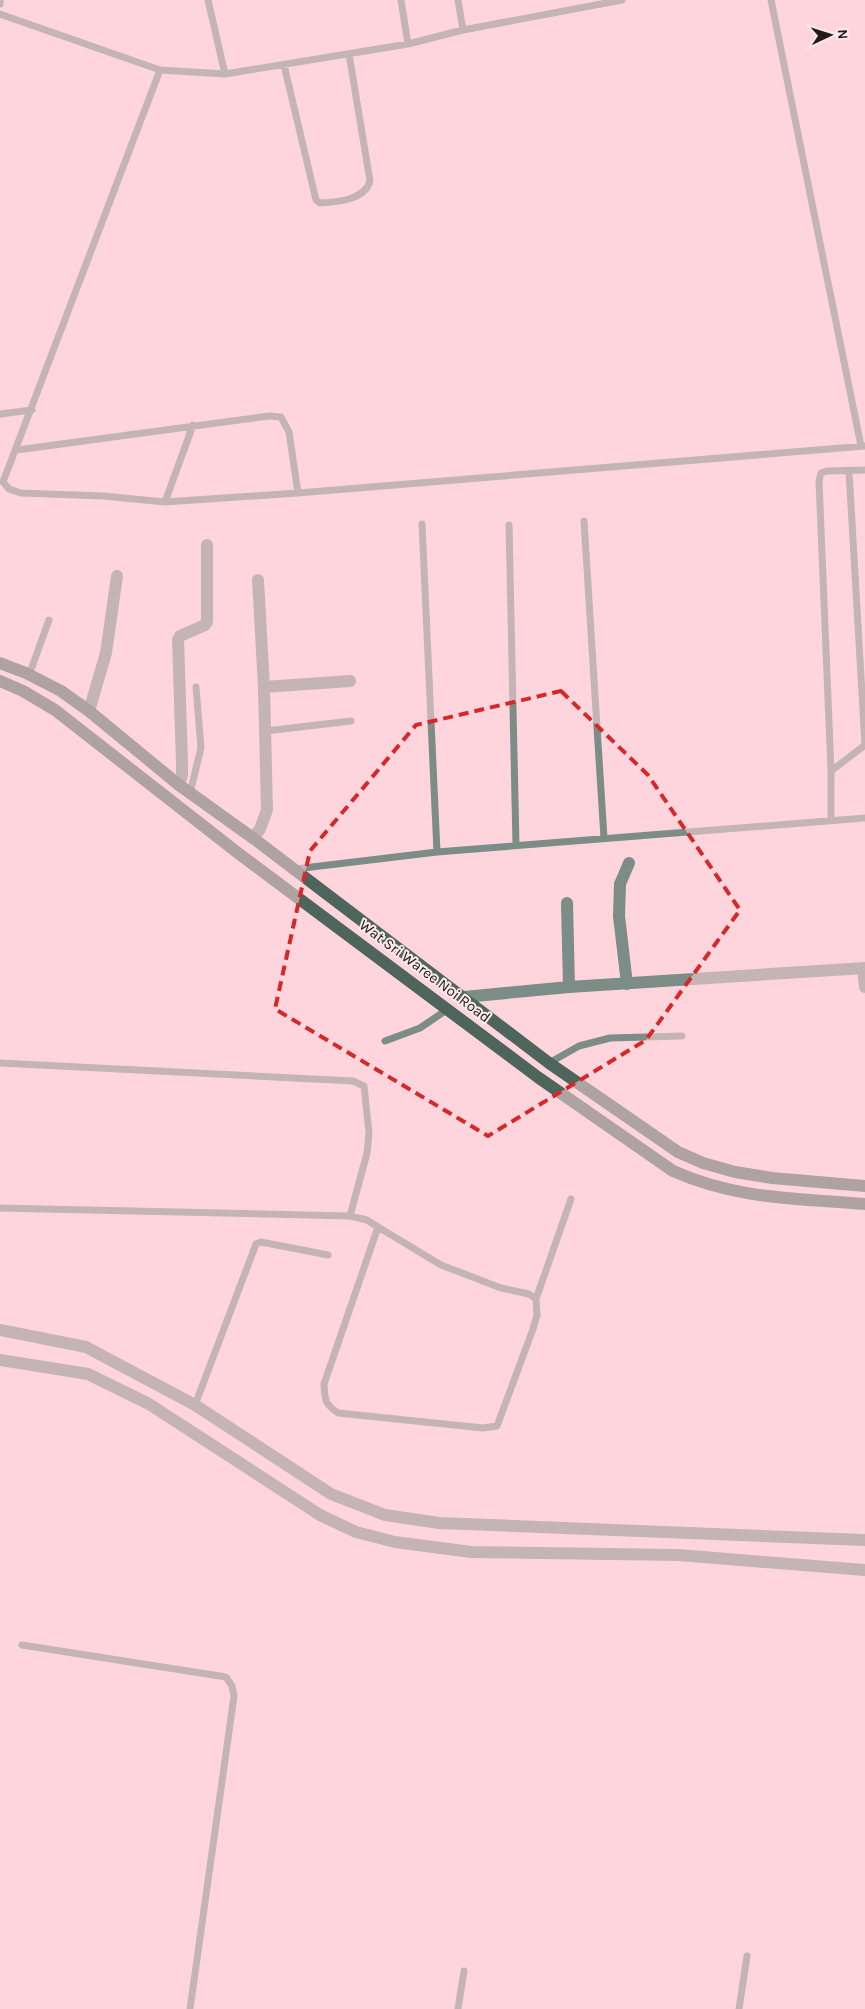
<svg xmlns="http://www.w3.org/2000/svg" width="865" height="2009" viewBox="0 0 865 2009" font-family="Karla,sans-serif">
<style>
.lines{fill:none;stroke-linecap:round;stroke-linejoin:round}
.lane{stroke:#7c8d87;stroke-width:7}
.street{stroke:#7c8d87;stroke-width:12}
.secondary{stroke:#4d655c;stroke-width:12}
.marked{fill:none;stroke:#d62828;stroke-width:4;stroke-dasharray:10 6;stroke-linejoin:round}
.labels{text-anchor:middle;stroke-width:4;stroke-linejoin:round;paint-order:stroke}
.street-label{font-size:15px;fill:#27181b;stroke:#fbeaed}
</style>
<rect width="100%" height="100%" fill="#ffd5dd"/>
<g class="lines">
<path class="lane" d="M208,0L225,74
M401,0L408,44
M458,0L463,30
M771,0L861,446
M0,4V0
M0,14L160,70L225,74L408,44L463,30L622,0
M284,65L316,200L320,203C337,202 365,200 370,181L349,54
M160,70L3,482L9,489L21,493L103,496L165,502L298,493L865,446
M0,414L32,410
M17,450L269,416L281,417L289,432L298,493
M865,470L827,471L821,473L819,481L831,771L865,745
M849,471L865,745
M165,502L193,425
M584,521L604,838
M422,524L437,852
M509,525L516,845
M29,675L49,620
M266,731L351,721
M190,793L201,748L196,687
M831,820V771
M295,869L437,852L865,818
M385,1041L420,1028L448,1009
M0,1063L353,1081L364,1086L369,1133L367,1153L350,1216
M549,1063L579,1046L610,1038L682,1036
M0,1208L350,1216L367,1220L378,1227
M536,1299L529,1294L501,1288L441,1265L378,1227L324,1384C325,1400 324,1403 338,1413L483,1428L497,1426L533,1329L537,1315L536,1299L571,1199
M195,1405L256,1244L261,1242L328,1255
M22,1645L226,1677L232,1686L234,1696L190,2009
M458,2009L464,1971
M739,2009L747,1956"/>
<path class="street" d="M264,687L350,681
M89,711L106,653L117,576
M179,785L182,775V763L178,640L180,636L205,625L207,622V545
M253,838L260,829L267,810L264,687L258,580
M567,903L569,987
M863,968L865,987
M627,984L619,916L620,884L629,863
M464,997L569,987L865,968
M0,1330L86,1347L195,1405L331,1494L385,1515L439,1523L865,1540
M0,1360L88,1374L149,1404L320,1515L356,1532L395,1542L471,1552L678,1555L865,1570"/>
<path class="secondary" d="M0,663L26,673L61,691L89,711L179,785L253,838L549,1063L678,1152L703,1163L735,1172L772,1178L865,1186
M0,681L23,691L55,710L238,853L539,1078L673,1171C739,1200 795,1198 865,1204"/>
</g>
<path d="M0 0H865V2009H0ZM561,691L648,775L740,910L646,1040L488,1136L275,1009L310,851L416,725Z" fill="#ffd5dd" fill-opacity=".55" fill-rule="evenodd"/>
<path class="marked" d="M561,691L648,775L740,910L646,1040L488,1136L275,1009L310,851L416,725Z"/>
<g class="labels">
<g class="street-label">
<text transform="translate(425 971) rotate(37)" y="5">Wat Sri Waree Noi Road</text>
</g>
</g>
<g transform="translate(830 35) rotate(86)" stroke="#fbeaed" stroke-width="4" paint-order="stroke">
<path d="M0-4L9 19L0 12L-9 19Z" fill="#27181b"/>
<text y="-8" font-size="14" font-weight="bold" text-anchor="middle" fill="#27181b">N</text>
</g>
</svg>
